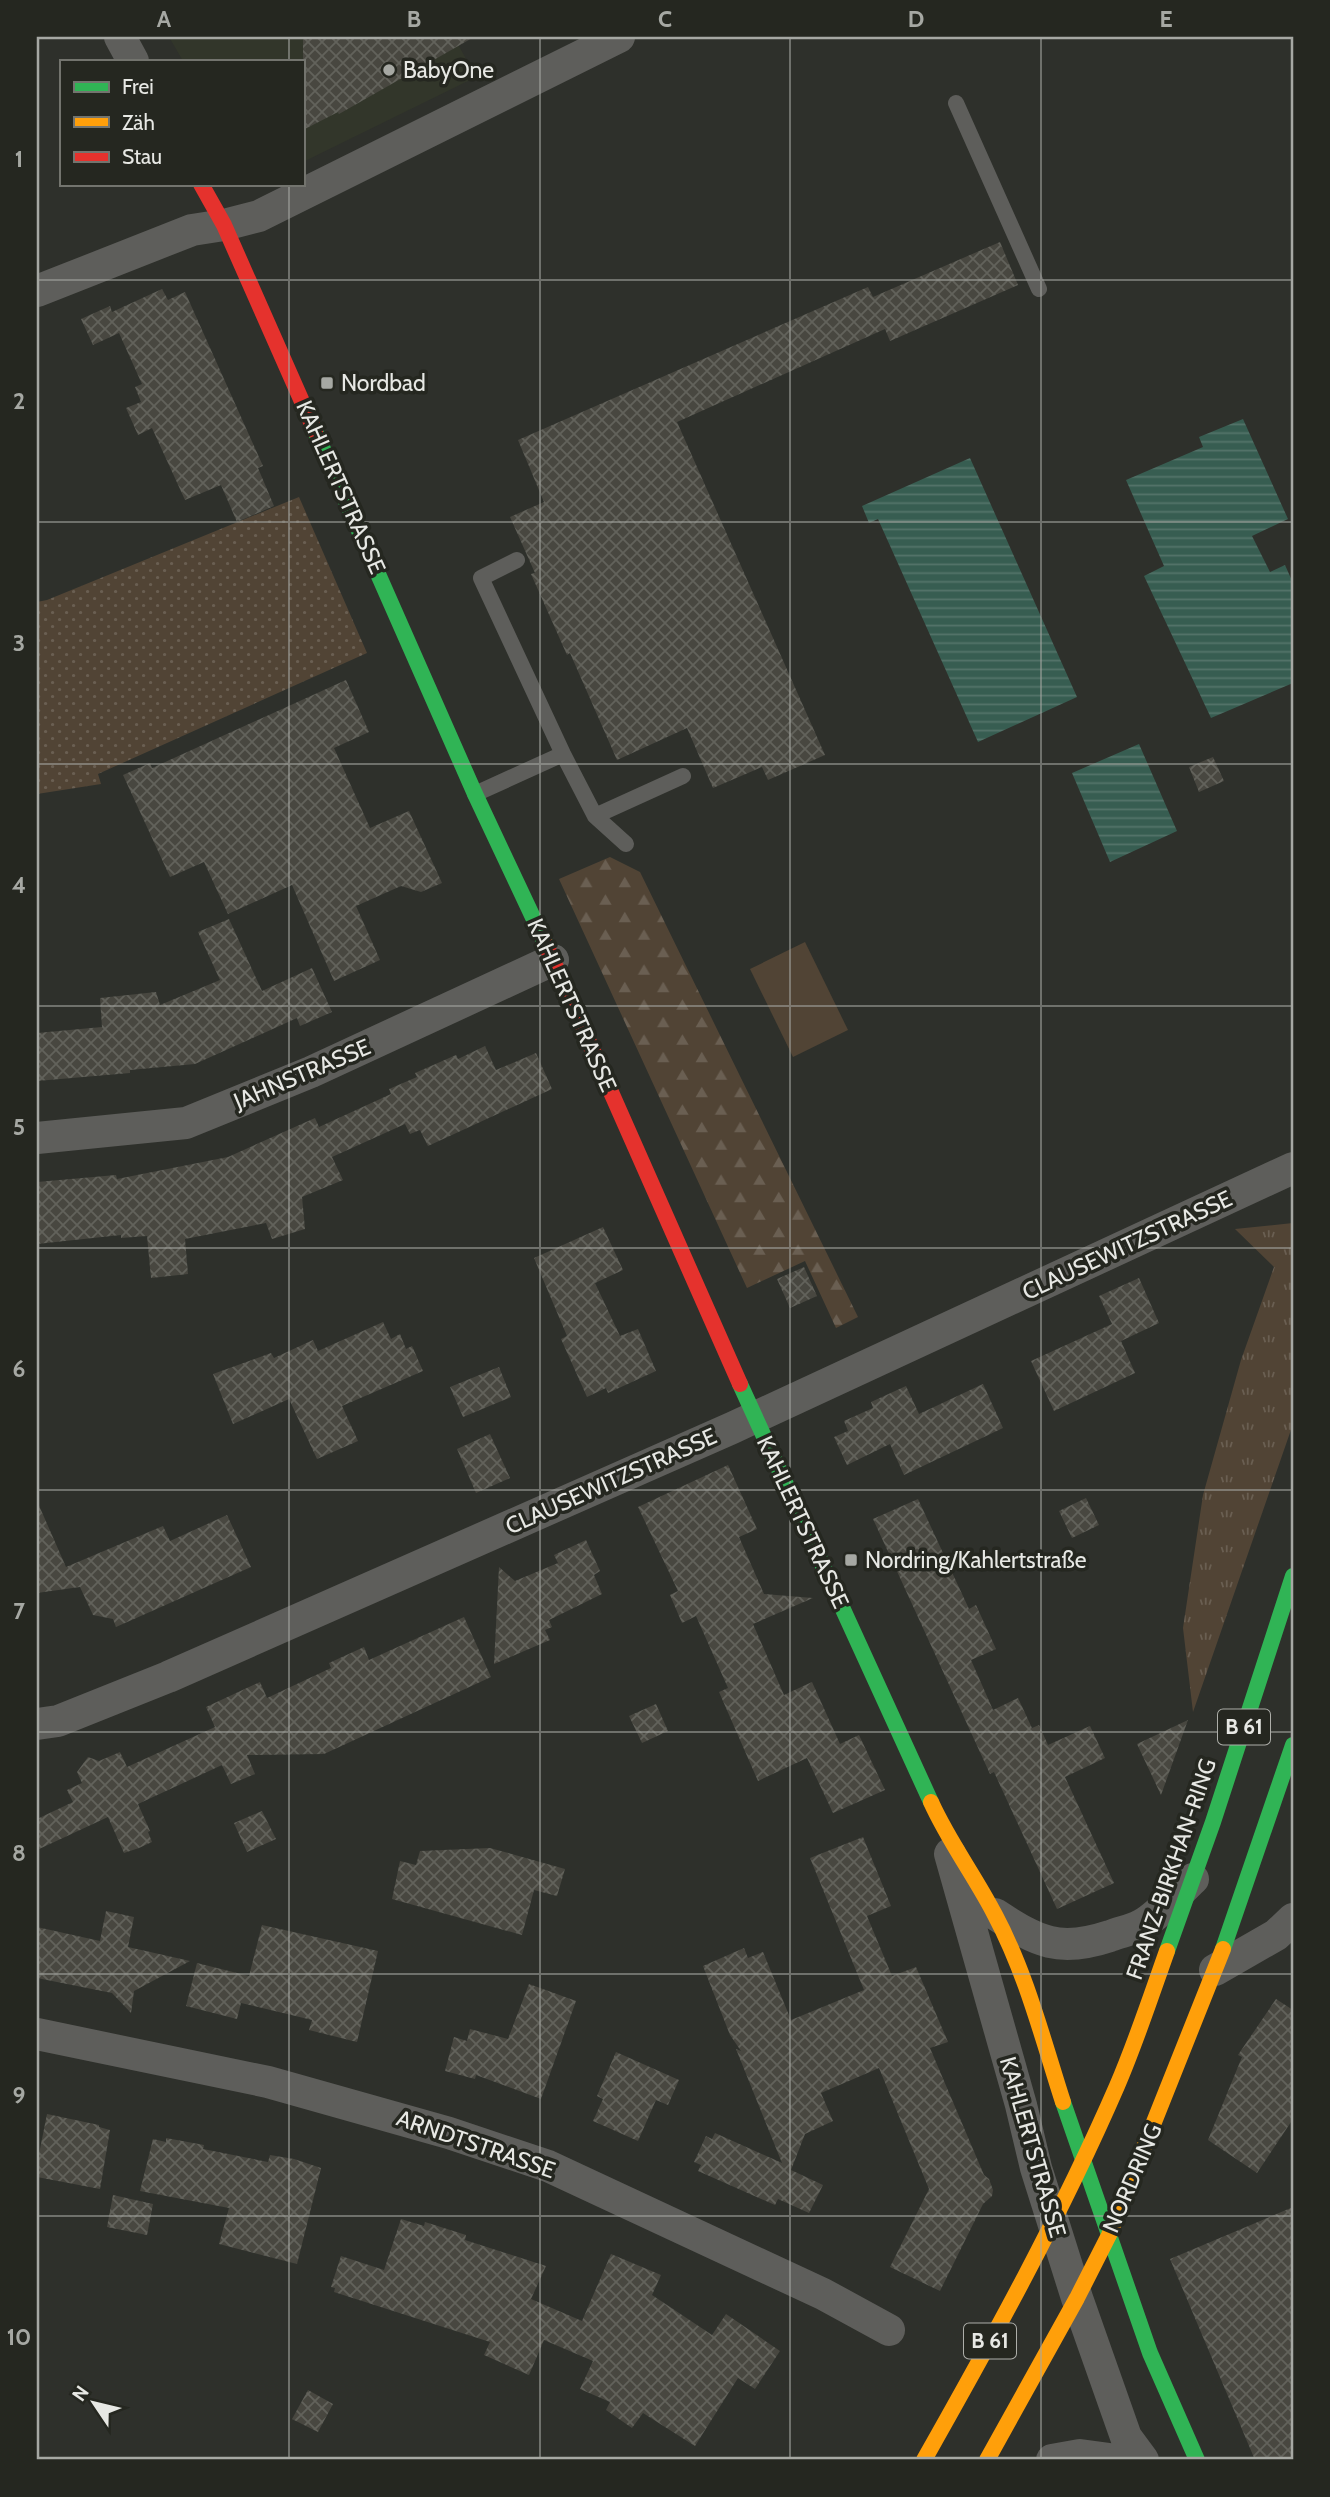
<svg xmlns="http://www.w3.org/2000/svg" width="1330" height="2497" viewBox="0 0 1330 2497" font-family="Cabin,sans-serif">
<style>
.built{fill:#32362a}
.grass{fill:url(#grass-tufts)}
.forest{fill:url(#forest-firs)}
.park{fill:url(#park-dots)}
.pitch{fill:#514435}
.water{fill:url(#water-rules)}
.building{fill:url(#building-cross-hatch)}
.lines{fill:none;stroke-linecap:round;stroke-linejoin:round}
.lane{stroke:#5e5e5b;stroke-width:16}
.street{stroke:#5e5e5b;stroke-width:32}
.fast{stroke:#30b455;stroke-width:16}
.slow{stroke:#ff9f0a;stroke-width:16}
.jam{stroke:#e5322d;stroke-width:16}
.grid{fill:none;stroke:#a6a8a3;stroke-width:2;stroke-opacity:0.55}
.poi-dot{fill:#a6a8a3;stroke:#252720;stroke-width:2.5}
.labels{text-anchor:middle;stroke-width:7;stroke-linejoin:round;paint-order:stroke}
.shield{fill:#252720;stroke:#adaea9;stroke-width:2}
.shield-label{font-size:21px;font-weight:bold;fill:#e7e8e4}
.poi-label{font-size:23px;fill:#e7e8e4;stroke:#252720;text-anchor:start}
.street-label{font-size:23px;fill:#e7e8e4;stroke:#252720}
.neatline{fill:none;stroke:#a6a8a3;stroke-width:2.5}
.grid-label{font-size:23px;text-anchor:middle;font-weight:bold;fill:#a6a8a3}
</style>
<defs>
<pattern id="grass-tufts" width="24" height="20" patternUnits="userSpaceOnUse" patternTransform="scale(1.75)"><rect width="24" height="20" fill="#514435"/><path d="M3 7l-1-3M5 7V3M7 7l1-3M15 17l-1-3M17 17v-4M19 17l1-3" fill="none" stroke="#6a5f52"/></pattern>
<pattern id="forest-firs" width="22" height="20" patternUnits="userSpaceOnUse" patternTransform="scale(1.75)"><rect width="22" height="20" fill="#514435"/><path d="M5 1l3.5 6h-7zM16 11l3.5 6h-7z" fill="#6a5f52"/></pattern>
<pattern id="park-dots" width="8" height="8" patternUnits="userSpaceOnUse" patternTransform="scale(1.75)"><rect width="8" height="8" fill="#514435"/><path d="M2 2h.1M6 6h.1" fill="none" stroke="#6a5f52" stroke-width="1.8" stroke-linecap="round"/></pattern>
<pattern id="water-rules" width="6" height="5" patternUnits="userSpaceOnUse" patternTransform="scale(1.75)"><rect width="6" height="5" fill="#375d51"/><path d="M0 2.5h6" fill="none" stroke="#54746a"/></pattern>
<pattern id="building-cross-hatch" width="8" height="8" patternUnits="userSpaceOnUse" patternTransform="scale(1.75)"><rect width="8" height="8" fill="#484740"/><path d="M0 0l8 8M0 8l8-8" fill="none" stroke="#62625b"/></pattern>
</defs>
<rect width="100%" height="100%" fill="#2e302b"/>
<path class="built" d="M169,37H454L476,77L303,162V61H183Z"/>
<path class="grass" d="M1293,1223V1424L1193,1712L1183,1628L1203,1495L1241,1360L1274,1267L1235,1229Z"/>
<path class="forest" d="M610,857L640,872L858,1317L836,1328L805,1261L747,1288L559,879Z"/>
<path class="park" d="M299,497L367,653L98,774L101,784L37,794V602L47,600Z"/>
<path class="pitch" d="M805,942L848,1030L793,1057L750,969Z"/>
<path class="water" d="M1243,419L1288,519L1252,536L1270,572L1285,565L1293,583V683L1211,718L1144,576L1164,566L1126,480L1203,447L1199,437Z
M970,458L1077,697L978,742L878,519L869,523L862,506Z
M1139,744L1177,831L1110,862L1072,773Z"/>
<path class="building" d="M303,37H474L339,114L338,112L303,130Z
M1000,242L1018,285L890,341L885,329L677,422L825,755L768,780L762,767L713,788L687,728L617,760L570,653L567,655L531,574L535,573L510,517L544,502L518,440L868,287L873,297Z
M162,289L168,300L185,292L263,466L258,468L274,506L237,522L221,485L185,500L152,428L138,435L126,408L141,402L135,387L142,384L119,333L93,345L81,319L110,306L112,312Z
M346,680L369,732L334,748L370,828L409,811L442,883L421,892L401,886L356,906L380,960L334,981L292,885L228,914L204,862L170,877L123,775L150,763L152,768Z
M1213,757L1224,781L1199,792L1189,767Z
M229,919L262,991L312,968L332,1012L300,1026L297,1018L195,1064L130,1070V1073L37,1081V1033L102,1027L100,998L156,992L160,1005L220,980L198,932Z
M485,1046L496,1070L536,1053L552,1089L428,1146L420,1130L410,1134L405,1124L332,1157L343,1180L302,1197L305,1229L272,1239L266,1223L185,1239L188,1274L151,1278L147,1236L121,1238V1235L37,1244V1182L116,1175L117,1179L228,1157L315,1118L319,1127L391,1094L389,1089L417,1077L415,1073L456,1055L458,1059Z
M603,1227L623,1270L595,1283L620,1336L638,1329L656,1371L608,1393L606,1388L587,1397L561,1339L567,1336L534,1258Z
M804,1267L817,1296L790,1308L777,1279Z
M1139,1278L1159,1323L1121,1341L1135,1373L1054,1411L1031,1361L1112,1324L1099,1296Z
M383,1322L391,1339L400,1334L406,1349L412,1346L423,1371L342,1406L358,1441L317,1459L289,1399L233,1424L213,1374L271,1353L274,1358L313,1340L318,1351Z
M499,1367L511,1397L463,1417L450,1387Z
M983,1384L1003,1428L904,1475L890,1444L847,1465L834,1437L848,1431L844,1421L873,1408L871,1402L906,1386L919,1414Z
M490,1434L510,1478L476,1493L457,1449Z
M728,1465L757,1529L739,1537L764,1594L813,1598L753,1624L784,1695L812,1682L840,1744L859,1735L885,1790L833,1813L807,1758L758,1781L719,1692L728,1688L696,1616L682,1623L670,1595L678,1591L638,1507Z
M1086,1498L1099,1525L1072,1538L1059,1511Z
M918,1499L969,1609L976,1605L996,1649L971,1660L993,1710L1018,1698L1032,1728L1039,1725L1048,1745L1090,1726L1105,1758L1065,1777L1114,1883L1057,1909L994,1772L990,1774L873,1519Z
M37,1501L66,1567L163,1526L170,1541L227,1515L251,1567L116,1627L113,1619L93,1615L80,1587L37,1593Z
M586,1540L600,1571L594,1575L602,1594L549,1620L552,1627L545,1630L550,1640L494,1664L499,1567L515,1581L558,1563L554,1555Z
M464,1617L491,1677L324,1754L247,1755L255,1774L231,1784L222,1765L138,1804L150,1831L148,1832L152,1842L139,1848L124,1853L108,1817L37,1850V1819L73,1802L67,1790L82,1783L77,1772L88,1757L99,1761L120,1752L127,1767L215,1727L206,1707L260,1682L267,1698L331,1668L329,1663L364,1647L369,1660Z
M656,1704L668,1731L642,1743L629,1716Z
M1188,1720L1161,1795L1137,1744Z
M262,1811L276,1839L247,1852L234,1823Z
M863,1837L891,1906L867,1916L892,1976L916,1967L948,2042L930,2048L984,2175L989,2179L993,2190L992,2196L983,2204L940,2291L890,2267L929,2189L879,2068L821,2093L833,2121L805,2134L791,2170L823,2185L809,2213L778,2199L775,2205L698,2171L701,2165L694,2162L706,2136L712,2139L715,2133L782,2163L736,2049L741,2051L730,2035L703,1966L744,1948L748,1958L763,1952L791,2020L864,1990L810,1858Z
M490,1848L565,1869L557,1896L534,1890L522,1935L392,1899L400,1861L416,1865L420,1851Z
M106,1911L134,1917L128,1947L190,1961L134,1991L131,2013L112,1993L37,1978V1927L100,1941Z
M262,1925L378,1951L357,2042L309,2030L312,2020L241,2003L237,2019L186,2006L197,1963L249,1976Z
M529,1984L576,2001L541,2099L476,2075L475,2079L445,2071L454,2037L467,2041L470,2029L508,2039Z
M1276,1999L1293,2010V2119L1257,2173L1208,2140L1242,2057L1238,2055Z
M616,2052L679,2080L668,2105L656,2100L638,2141L593,2121L603,2099L597,2096Z
M47,2114L99,2125V2127L110,2130L100,2189L37,2177V2164Z
M166,2138L204,2145L203,2149L268,2162L270,2155L294,2159L321,2168L297,2264L219,2244L229,2208L140,2191L153,2139L166,2142Z
M113,2195L153,2204L147,2235L107,2227Z
M1293,2207V2460H1255L1170,2259Z
M401,2219L424,2226L425,2222L466,2235L465,2240L546,2266L531,2299L582,2321L611,2254L661,2275L652,2295L712,2335L726,2314L780,2351L755,2389L738,2378L695,2446L643,2413L632,2428L606,2410L610,2402L580,2389L593,2361L544,2340L529,2375L484,2355L490,2342L334,2292L335,2288L331,2287L341,2256L384,2270Z
M308,2390L333,2404L318,2432L292,2419Z"/>
<g class="lines">
<path class="lane" d="M956,103L1039,289
M517,560L481,578L563,754L595,816L683,776
M475,794L563,754
M595,816L626,844"/>
<path class="street" d="M120,37L133,61
M37,291L192,230L224,225L259,216L619,37
M37,1138L186,1123L311,1072L553,960
M37,1724L58,1721L168,1677L732,1428L1293,1168
M950,1854L1021,2105L1036,2168L1077,2298L1126,2437L1143,2460
M995,1914C1038,1942 1059,1953 1110,1936C1120,1932 1132,1930 1141,1925C1156,1918 1180,1891 1193,1879
M1215,1970L1276,1935L1293,1919
M37,2034L268,2082L449,2133L548,2166L823,2294L889,2330
M1052,2460L1080,2455L1117,2460"/>
<path class="fast" d="M315,431L475,794L546,945
M740,1384L931,1802
M1223,1949L1293,1745
M1167,1951L1213,1822L1293,1576
M1063,2102L1150,2353L1197,2460"/>
<path class="slow" d="M931,1802C949,1842 975,1876 995,1915C1026,1973 1043,2040 1063,2102
M924,2460C993,2338 1061,2215 1117,2086C1136,2042 1151,1996 1167,1951
M987,2460L1077,2298L1109,2235L1223,1949"/>
<path class="jam" d="M201,184L224,225L315,431
M546,945L740,1384"/>
</g>
<path class="grid" d="M289,37V61M540,37V2460M790,37V2460M1041,37V2460M289,184V2460M37,280H1293M37,522H1293M37,764H1293M37,1006H1293M37,1248H1293M37,1490H1293M37,1732H1293M37,1974H1293M37,2216H1293"/>
<g class="poi-dot">
<circle cx="389" cy="70" r="7"/>
<rect x="320" y="376" width="14" height="14" rx="3.5"/>
<rect x="844" y="1553" width="14" height="14" rx="3.5"/>
</g>
<g class="labels">
<g class="shield">
<rect x="1218" y="1709.5" width="52" height="35" rx="5"/>
<rect x="964" y="2323.5" width="52" height="35" rx="5"/>
</g>
<g class="shield-label">
<text x="1244" y="1734">B 61</text>
<text x="990" y="2348">B 61</text>
</g>
<g class="poi-label">
<text x="403" y="78">BabyOne</text>
<text x="341" y="391">Nordbad</text>
<text x="865" y="1568">Nordring/Kahlertstraße</text>
</g>
<g class="street-label">
<text transform="translate(341 487) rotate(66)" y="8">KAHLERTSTRASSE</text>
<text transform="translate(572 1005) rotate(66)" y="8">KAHLERTSTRASSE</text>
<text transform="translate(302 1074) rotate(-23)" y="8">JAHNSTRASSE</text>
<text transform="translate(1127 1245) rotate(-25)" y="8">CLAUSEWITZSTRASSE</text>
<text transform="translate(611 1481) rotate(-24)" y="8">CLAUSEWITZSTRASSE</text>
<text transform="translate(803 1522) rotate(65)" y="8">KAHLERTSTRASSE</text>
<text transform="translate(1171 1869) rotate(-71)" y="8">FRANZ-BIRKHAN-RING</text>
<text transform="translate(476 2144) rotate(19)" y="8">ARNDTSTRASSE</text>
<text transform="translate(1033 2147) rotate(74)" y="8">KAHLERTSTRASSE</text>
<text transform="translate(1132 2178) rotate(-67)" y="8">NORDRING</text>
</g>
</g>
<rect width="1330" height="2497" fill="none" stroke="#252720" stroke-width="77"/>
<rect x="60" y="60" width="245" height="126" fill="#252720" stroke="#73746e" stroke-width="2"/>
<rect x="74" y="82" width="35" height="10" fill="#30b455" stroke="#73746e" stroke-width="2"/>
<text x="122" y="94" font-size="21" fill="#e7e8e4">Frei</text>
<rect x="74" y="117" width="35" height="10" fill="#ff9f0a" stroke="#73746e" stroke-width="2"/>
<text x="122" y="130" font-size="21" fill="#e7e8e4">Zäh</text>
<rect x="74" y="152" width="35" height="10" fill="#e5322d" stroke="#73746e" stroke-width="2"/>
<text x="122" y="164" font-size="21" fill="#e7e8e4">Stau</text>
<g transform="translate(94 2403) rotate(305)" stroke="#252720" stroke-width="5" paint-order="stroke">
<path d="M0-5L12 26L0 18L-12 26Z" fill="#e7e8e4"/>
<text y="-10" font-size="19" font-weight="bold" text-anchor="middle" fill="#e7e8e4">N</text>
</g>
<rect x="38" y="38" width="1254" height="2420" class="neatline"/>
<g class="grid-label">
<text x="164" y="27">A</text>
<text x="414" y="27">B</text>
<text x="665" y="27">C</text>
<text x="916" y="27">D</text>
<text x="1166" y="27">E</text>
<text x="19" y="167">1</text>
<text x="19" y="409">2</text>
<text x="19" y="651">3</text>
<text x="19" y="893">4</text>
<text x="19" y="1135">5</text>
<text x="19" y="1377">6</text>
<text x="19" y="1619">7</text>
<text x="19" y="1861">8</text>
<text x="19" y="2103">9</text>
<text x="19" y="2345">10</text>
</g>
</svg>
